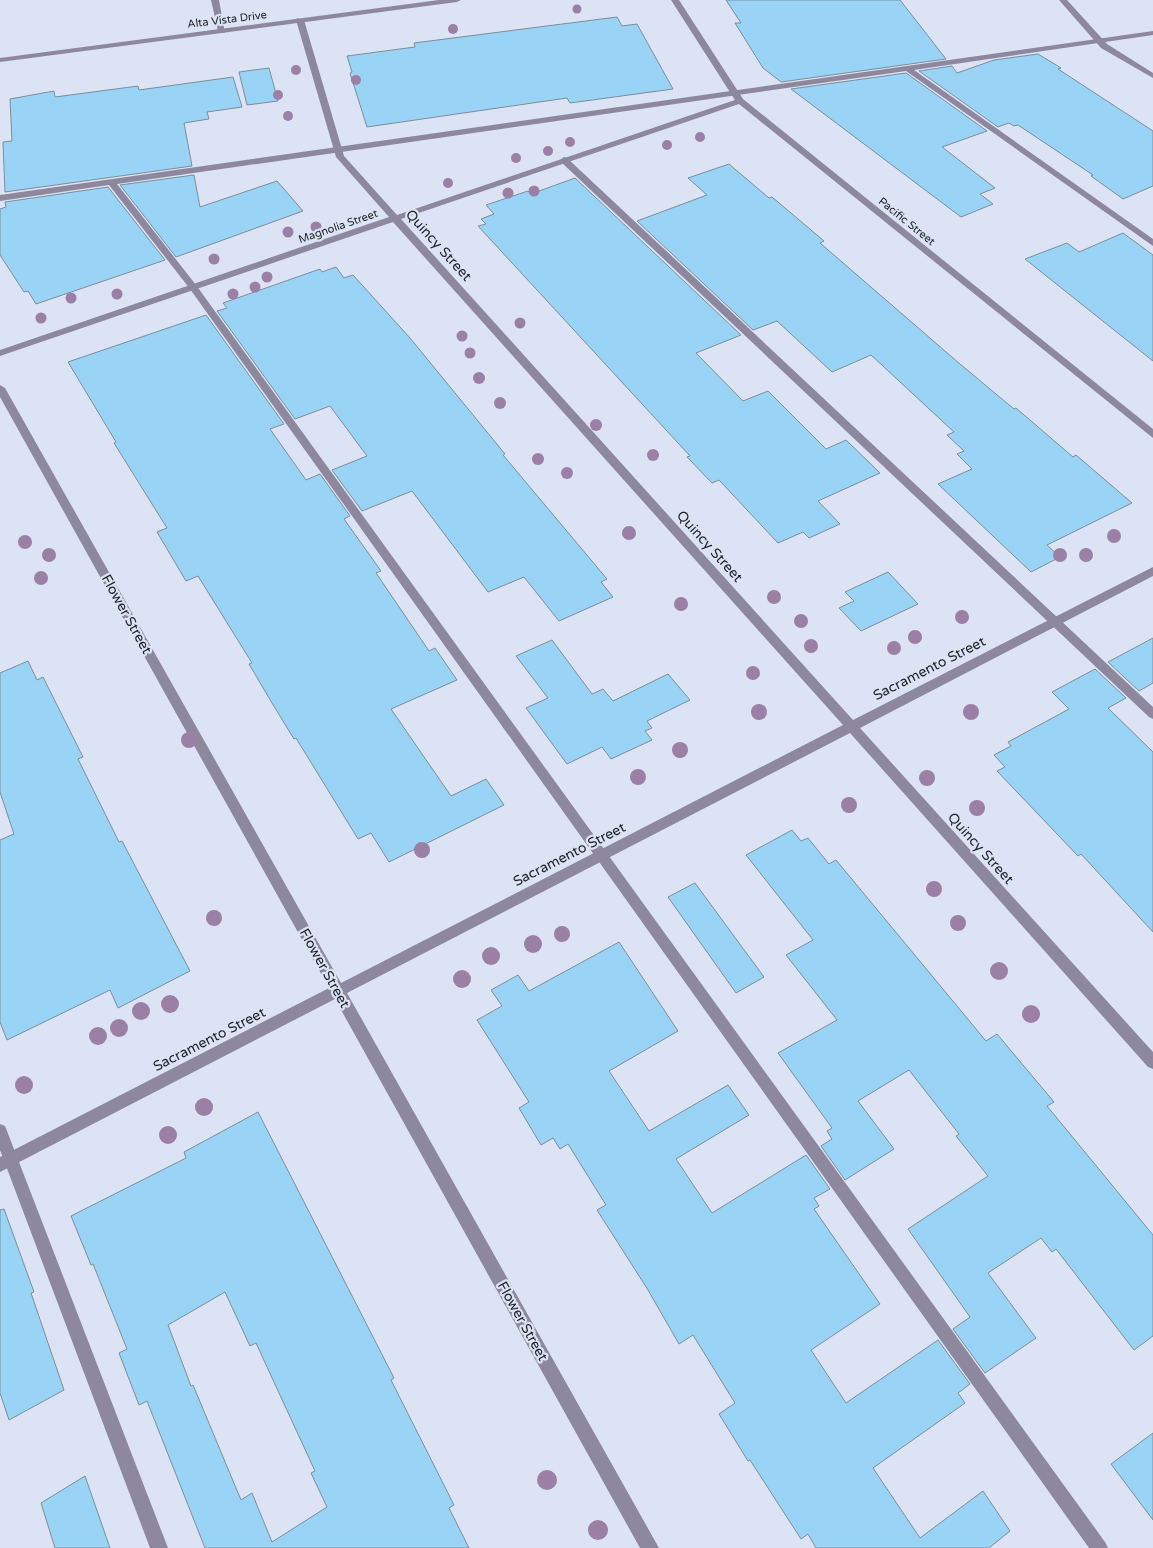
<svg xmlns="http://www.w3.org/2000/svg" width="1153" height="1548" viewBox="0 0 1153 1548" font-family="'Varela Round',sans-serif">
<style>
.building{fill:#99d4f7;stroke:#7d8d97;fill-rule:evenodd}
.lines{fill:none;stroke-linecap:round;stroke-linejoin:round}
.service{fill:#8e889f;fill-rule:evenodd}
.minor{fill:#8e889f;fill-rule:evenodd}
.tertiary{fill:#8e889f;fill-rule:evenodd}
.tree{fill:#9b7fa5}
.labels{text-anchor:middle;stroke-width:4.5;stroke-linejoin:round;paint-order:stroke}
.far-street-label{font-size:11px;fill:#202329;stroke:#dce3f4}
.street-label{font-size:14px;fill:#202329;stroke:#dce3f4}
</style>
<rect width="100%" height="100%" fill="#dce3f4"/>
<path class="building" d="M726,0H900L946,59L781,82L763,68L735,23H741Z
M617,17L622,26L637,24L673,89L570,103L567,98L367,127L350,73L352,72L347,56L415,47L414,43Z
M1038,54L1061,68L1058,69L1153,131V186L1123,199L1091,176L1093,175L1018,125L1014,126L1009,123L998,127L919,71L952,66L957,73L994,60Z
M269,68L278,101L247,105L239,72Z
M906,73L987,131L942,147L995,188L980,194L993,204L961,217L791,89Z
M233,77L242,107L207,112L209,119L184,123L192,166L5,192L3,142L12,141L10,99L54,91L55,97L138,86L139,90Z
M729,164L769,198L772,197L824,241L820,243L960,364L1014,409L1016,408L1073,457L1076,455L1132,503L1047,545L1060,557L1031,572L938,484L972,469L957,454L964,451L947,435L954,432L871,355L832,372L777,321L753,330L637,221L707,195L688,178Z
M194,175L200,207L277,181L303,211L176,257L120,185Z
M575,178L741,335L696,353L743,401L768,391L826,449L846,440L880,473L818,501L840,524L809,538L803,532L778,543L719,480L712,483L687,457L690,456L478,226L486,224L481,219L494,214L486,205L528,191L531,194Z
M108,187L165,260L36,304L28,291L24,292L0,255V209L6,207L5,202Z
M1123,233L1153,255V361L1025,259L1067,243L1079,252Z
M336,267L344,278L353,275L410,338L505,454L503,455L607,579L601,582L613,597L559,621L524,577L488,592L412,491L362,511L332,470L367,456L330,406L295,419L217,311L227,308L223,303L320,269L322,272Z
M206,315L284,424L270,429L306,480L320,474L350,516L344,519L381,571L376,573L429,651L435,648L457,680L391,709L451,796L486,779L504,805L389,862L371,833L358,839L296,738L294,739L272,703L249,664L252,663L198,576L186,581L157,532L167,528L114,443L116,442L68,362Z
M888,572L918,604L861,631L839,608L854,601L845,592Z
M1153,638V683L1139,691L1108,662Z
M552,640L592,694L603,689L613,701L668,674L690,700L647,721L652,728L645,731L652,740L611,759L602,747L567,764L526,708L548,698L516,656Z
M28,661L37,680L43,677L83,757L78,759L119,842L122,841L190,971L118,1008L110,990L7,1040L0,1022V840L14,834L0,792V673Z
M1095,669L1126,698L1108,708L1153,752V932L1081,854L1078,856L997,771L1005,767L994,755L1011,746L1008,742L1069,709L1052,692Z
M792,830L801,841L808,838L829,864L836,860L986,1041L997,1034L1054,1102L1047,1106L1153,1235V1336L1134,1350L1056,1249L1052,1252L1041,1238L988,1273L1036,1338L985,1373L953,1329L970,1317L908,1229L988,1176L956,1136L959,1134L909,1070L858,1101L894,1149L845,1180L821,1146L832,1139L827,1131L832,1128L778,1053L837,1020L786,955L813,940L746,855Z
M695,883L764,977L736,993L668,897Z
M619,942L678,1031L609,1071L649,1131L728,1085L749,1115L676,1159L712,1213L806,1155L830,1189L814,1198L819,1206L814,1209L880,1304L811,1350L846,1403L938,1340L970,1384L958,1393L965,1403L873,1468L920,1538L983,1491L1010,1531L989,1548H816L808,1534L801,1539L750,1460L748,1461L719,1414L735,1403L693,1335L679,1344L648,1290L597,1210L606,1205L568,1144L560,1149L553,1138L541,1145L519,1108L529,1102L477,1020L502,1006L491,990L518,975L529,991Z
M258,1112L394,1378L391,1380L454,1505L449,1508L469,1548H205L147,1401L139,1405L119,1353L127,1349L93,1264L91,1265L71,1216L186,1158L184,1152ZM225,1292L250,1346L256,1343L315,1471L311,1473L327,1507L272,1542L252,1493L241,1500L193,1385L191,1386L168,1325Z
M4,1209L34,1292L31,1293L64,1390L9,1420L0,1393V1210Z
M1153,1433V1520L1111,1464Z
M85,1476L110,1548H55L41,1503Z"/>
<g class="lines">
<path class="service" d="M1153,31V35L914,70L1153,239V246L906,71L117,184L196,285L1105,1542L1108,1548H1089L190,289L109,185L0,201V195Z
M564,157L567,158L1153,707V719L1149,717L561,162L560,160Z
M0,1124L5,1126L7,1131L168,1548H150L0,1150Z"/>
<path class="minor" d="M211,0H219L225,33L218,31Z
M671,0H679L743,99L1153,429V438L739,104L401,219L853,720L1153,567V576L860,728L1153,1052V1069L1148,1067L850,733L347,993L659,1548H640L335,999L0,1172V1157L329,988L0,397V385L5,388L341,983L843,725L393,222L0,356V350L389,217L336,157L296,20L297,18L304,20L344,156L397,215L735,100Z
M1059,0H1067L1107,44L1153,73V78L1101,48Z"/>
<path class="tertiary" d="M439,0H461L457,2L0,62V58Z"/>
</g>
<g class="tree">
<circle cx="577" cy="9" r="4.5"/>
<circle cx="453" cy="29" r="5"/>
<circle cx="296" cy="70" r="5"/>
<circle cx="356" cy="80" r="5"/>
<circle cx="278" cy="95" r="5"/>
<circle cx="288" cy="116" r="5"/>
<circle cx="700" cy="137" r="5"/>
<circle cx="570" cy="142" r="5"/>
<circle cx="667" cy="145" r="5"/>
<circle cx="548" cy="151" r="5"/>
<circle cx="516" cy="158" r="5"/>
<circle cx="448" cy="183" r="5"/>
<circle cx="534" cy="191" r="5.5"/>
<circle cx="508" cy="193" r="5.5"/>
<circle cx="316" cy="227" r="5.5"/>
<circle cx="288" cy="232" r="5.5"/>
<circle cx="214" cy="259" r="5.5"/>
<circle cx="267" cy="277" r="5.5"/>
<circle cx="255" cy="287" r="5.5"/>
<circle cx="117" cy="294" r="5.5"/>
<circle cx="233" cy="294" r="5.5"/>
<circle cx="71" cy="298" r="5.5"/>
<circle cx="41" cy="318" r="5.5"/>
<circle cx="520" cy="323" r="5.5"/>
<circle cx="462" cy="336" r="5.5"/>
<circle cx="470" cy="353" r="5.5"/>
<circle cx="479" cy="378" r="6"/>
<circle cx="500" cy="403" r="6"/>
<circle cx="596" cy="425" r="6"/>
<circle cx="653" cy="455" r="6"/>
<circle cx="538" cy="459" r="6"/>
<circle cx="567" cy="473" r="6"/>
<circle cx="629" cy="533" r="7"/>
<circle cx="1114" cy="536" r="7"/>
<circle cx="25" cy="542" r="7"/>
<circle cx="49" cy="555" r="7"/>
<circle cx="1060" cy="555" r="7"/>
<circle cx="1086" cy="555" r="7"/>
<circle cx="41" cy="578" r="7"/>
<circle cx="774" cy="597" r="7"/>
<circle cx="681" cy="604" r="7"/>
<circle cx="962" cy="617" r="7"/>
<circle cx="801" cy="621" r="7"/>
<circle cx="915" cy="637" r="7"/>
<circle cx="811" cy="646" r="7"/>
<circle cx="894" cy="648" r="7"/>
<circle cx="753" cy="673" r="7"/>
<circle cx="759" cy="712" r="8"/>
<circle cx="971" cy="712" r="8"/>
<circle cx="189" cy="740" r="8"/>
<circle cx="680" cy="750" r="8"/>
<circle cx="638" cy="777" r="8"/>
<circle cx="927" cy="778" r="8"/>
<circle cx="849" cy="805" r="8"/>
<circle cx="977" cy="808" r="8"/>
<circle cx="422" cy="850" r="8"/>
<circle cx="934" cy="889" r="8"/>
<circle cx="214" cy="918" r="8"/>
<circle cx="958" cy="923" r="8"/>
<circle cx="562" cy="934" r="8"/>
<circle cx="533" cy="944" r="9"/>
<circle cx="491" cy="956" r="9"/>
<circle cx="999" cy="971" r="9"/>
<circle cx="462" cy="979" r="9"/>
<circle cx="170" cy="1004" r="9"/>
<circle cx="141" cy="1011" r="9"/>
<circle cx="1031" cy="1014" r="9"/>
<circle cx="119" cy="1028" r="9"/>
<circle cx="98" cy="1036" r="9"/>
<circle cx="24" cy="1085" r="9"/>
<circle cx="204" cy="1107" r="9"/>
<circle cx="168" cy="1135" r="9"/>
<circle cx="547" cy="1480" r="10"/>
<circle cx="598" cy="1530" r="10"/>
</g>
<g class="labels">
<g class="far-street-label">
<text transform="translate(227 19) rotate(-7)" y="4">Alta Vista Drive</text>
<text transform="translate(907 221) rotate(39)" y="4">Pacific Street</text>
<text transform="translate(338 226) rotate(-19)" y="4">Magnolia Street</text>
</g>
<g class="street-label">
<text transform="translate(439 245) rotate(48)" y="5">Quincy Street</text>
<text transform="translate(710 546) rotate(48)" y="5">Quincy Street</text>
<text transform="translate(127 614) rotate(61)" y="5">Flower Street</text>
<text transform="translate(929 668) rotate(-27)" y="5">Sacramento Street</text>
<text transform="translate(981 848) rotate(48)" y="5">Quincy Street</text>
<text transform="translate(569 854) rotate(-27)" y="5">Sacramento Street</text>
<text transform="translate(325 968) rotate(61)" y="5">Flower Street</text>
<text transform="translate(209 1039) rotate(-27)" y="5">Sacramento Street</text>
<text transform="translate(523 1321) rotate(61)" y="5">Flower Street</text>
</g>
</g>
</svg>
